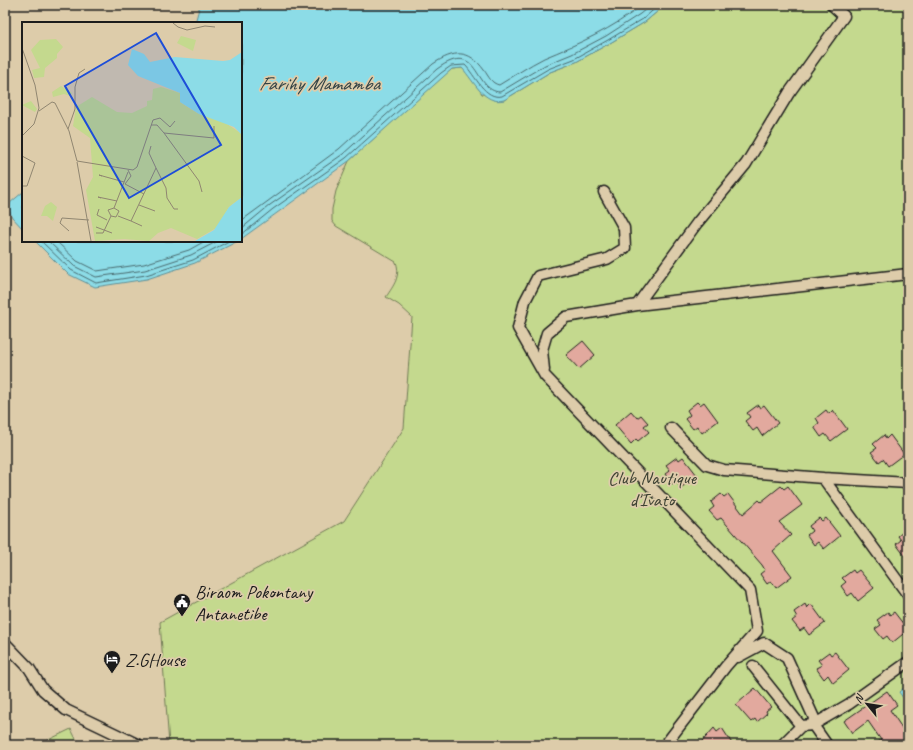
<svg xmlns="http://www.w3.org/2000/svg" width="913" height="750" viewBox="0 0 913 750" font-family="Caveat,sans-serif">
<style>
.green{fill:#c4d98e;stroke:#707a55}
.water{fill:#8cdce7;stroke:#5f8f96}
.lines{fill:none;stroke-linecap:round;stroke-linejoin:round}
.shore{stroke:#49696d;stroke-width:1}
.building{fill:#e2a99e;stroke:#1c1c1c}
.minor-casing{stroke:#1c1c1c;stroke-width:13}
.minor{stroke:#dca;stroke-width:10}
.labels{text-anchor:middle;stroke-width:3.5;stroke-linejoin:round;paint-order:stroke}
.park-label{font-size:19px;fill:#3e4233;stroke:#dca}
.poi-label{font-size:19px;fill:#1c1c1c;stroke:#dca;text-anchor:start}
.water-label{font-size:20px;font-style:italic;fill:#324245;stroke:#dca}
.inset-road{fill:none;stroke:#908671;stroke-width:1}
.view{fill:#1d4ed8;fill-opacity:0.15;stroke:#1d4ed8;stroke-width:2}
.inset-edge{fill:none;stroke:#1c1c1c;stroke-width:2}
</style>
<rect width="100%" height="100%" fill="#dca"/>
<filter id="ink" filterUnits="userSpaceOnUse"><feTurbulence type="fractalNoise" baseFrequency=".025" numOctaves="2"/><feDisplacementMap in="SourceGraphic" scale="8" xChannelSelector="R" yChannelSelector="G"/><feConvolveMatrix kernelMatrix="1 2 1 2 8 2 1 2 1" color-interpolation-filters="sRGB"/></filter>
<g filter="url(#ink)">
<path class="green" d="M665,5H908V745H169L160,622L344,521L404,428L412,317L399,305L386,297C394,285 401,276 396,262L336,226L332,221V209L336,191L349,161L443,76L452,69L462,68L472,78L482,94L504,100L550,72L576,62L610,43L645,22Z
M71,729L79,745H38Z"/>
<path class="water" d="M200,5H665L645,22L610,43L576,62L550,72L504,100C484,105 474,81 462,68L452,69L349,161L241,239V23H195Z
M23,192V229L12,217L9,210L10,203Z
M35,241H238L195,263L147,279L95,287L68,274Z
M908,685V705L899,692Z"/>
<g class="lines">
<path class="shore" d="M241,221L339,149L433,64C454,50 469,49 484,70C489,77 491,83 499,85C514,76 528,66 544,58C578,44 613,29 642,5
M241,229L270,205L343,154L437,69C480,38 473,91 500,92L545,65L572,54L606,36L640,14L651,5
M241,235L273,209L346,158L441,73L451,66L465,65C475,75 485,100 502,96L548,69L574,59L608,40L643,19L659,5
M41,241L71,270L96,283L146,275L193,260L229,241
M48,241L74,266L96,277L145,270L191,255L218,241
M56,241L77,261L97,271L144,264L189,250L205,241"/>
</g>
<path class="building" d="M583,341L595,355L579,369L566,355Z
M697,402L700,405L704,402L718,421L702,433L697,426L693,429L685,419L690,415L687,410Z
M758,405L760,408L764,405L778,423L762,436L757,428L753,431L745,421L750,417L747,413Z
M826,410L829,414L833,410L847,429L831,441L825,434L821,437L814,427L819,423L816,418Z
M631,411L637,418L641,415L648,423L644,426L649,432L638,441L636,439L631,444L615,425Z
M884,435L886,439L890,435L904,454L888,466L883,459L879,462L871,452L877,448L873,444Z
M677,457L679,460L683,457L697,475L681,488L676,481L672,484L665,474L670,470L666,465Z
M781,486L784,489L788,486L802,505L779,522L791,535L773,551L792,576L776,588L771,581L767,584L760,574L765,570L762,565L721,518L717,520L709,511L714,507L711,502L721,494L724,497L728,494L743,514L759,500L761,502Z
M819,518L822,521L826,518L840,536L824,549L818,542L814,545L807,535L812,531L809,526Z
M908,528V560L896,544L901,540L898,536Z
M853,570L855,573L859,570L874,588L858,601L852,593L848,596L841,586L846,582L842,578Z
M805,604L807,608L811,604L825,623L809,635L804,628L800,631L792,621L797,617L794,612Z
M888,612L890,615L894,612L908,630L892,643L887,636L883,639L875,629L881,625L877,620Z
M829,652L831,655L835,652L849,670L833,683L828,675L824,679L816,668L822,665L818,660Z
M755,688L771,707L766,711L767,713L757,722L755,719L751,722L736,705Z
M887,691L897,705L890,710L908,737V745H873L881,740L868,721L852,733L844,721Z
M714,728L717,732L722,728L733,745H699Z"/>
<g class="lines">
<defs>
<path id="minor" d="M604,192L624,228L625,248L607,259L538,276L525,301L518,328L545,376L750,590L757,631L726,666L665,745
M637,305L697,223L746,164L789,93L844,16L832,5
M544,370L542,350L547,333L566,317L637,305L908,274
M671,428L707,465L724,470L823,478L908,595
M823,478L908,483
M5,643L29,668L43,690L66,710L139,745
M738,657L764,643L787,658L814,718L813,725L849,704L908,662
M753,666L801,726L813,725L827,745
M782,745L801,726"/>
</defs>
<use href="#minor" class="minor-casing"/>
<use href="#minor" class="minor"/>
</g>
</g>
<defs>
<symbol id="civic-pin" viewBox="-11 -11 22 30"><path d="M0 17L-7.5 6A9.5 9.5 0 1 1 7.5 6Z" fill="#1c1c1c" stroke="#dca"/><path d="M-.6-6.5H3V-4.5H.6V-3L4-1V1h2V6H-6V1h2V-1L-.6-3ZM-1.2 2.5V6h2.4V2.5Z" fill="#fff"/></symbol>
<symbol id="hotel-pin" viewBox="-11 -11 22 30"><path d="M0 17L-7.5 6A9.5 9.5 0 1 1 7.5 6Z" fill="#1c1c1c" stroke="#dca"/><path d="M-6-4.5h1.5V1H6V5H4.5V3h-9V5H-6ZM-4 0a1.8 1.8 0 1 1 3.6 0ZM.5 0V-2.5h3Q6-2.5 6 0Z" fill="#fff"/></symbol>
</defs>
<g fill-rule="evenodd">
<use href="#civic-pin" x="172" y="592" width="20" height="27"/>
<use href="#hotel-pin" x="102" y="649" width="20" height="27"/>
</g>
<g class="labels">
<g class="park-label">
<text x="652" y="484">Club Nautique<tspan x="652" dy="22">d'Ivato</tspan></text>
</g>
<g class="poi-label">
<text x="195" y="598">Biraom Pokontany<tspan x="195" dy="22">Antanetibe</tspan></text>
<text x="125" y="666">Z.GHouse</text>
</g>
<g class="water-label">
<text x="319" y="90">Farihy Mamamba</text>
</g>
</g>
<g transform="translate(22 22)">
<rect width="220" height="220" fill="#dca"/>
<path d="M159,14L174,18L171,29L155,21ZM34,17L41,25L35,32V36L23,46L22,55L12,56L10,48L18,46L9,28L18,18ZM39,64L50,71L48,74L42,72L31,75L30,70ZM139,65L158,71V80L177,92L202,100L220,112V175L207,185L196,205L175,217L149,206L136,211L127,219L102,217L73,219L64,168L71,155L68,116L51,104L54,85L70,75L95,90L110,91L125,84V79L130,78L131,67ZM9,79L15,87L13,90L0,83ZM29,180L35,185L31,199L25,194H19L23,184Z" fill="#c4d98e"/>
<path d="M110,27L122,32L128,40L153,35L201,39L208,38L220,30V113L212,105L177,92L158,80V71L116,54L106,43ZM220,175V219H165H173L192,208L207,185Z" fill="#8cdce7"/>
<path class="inset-road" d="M151,1L156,5L165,8L183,4L193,5M0,26L13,63L17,86L12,102L0,114M17,89L30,80L33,81L47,109L55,139L111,148L115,145L131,98L138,96L148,105L153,99M129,103H135L142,111L177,159L180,170M46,107L53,87V65L57,51L63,47M142,111L192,116V104M0,134L13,141L5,164H0M55,140L69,219M134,146L144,166L145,176L152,187H156M106,148L109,154L103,162L122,172M80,154L77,153L102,160M79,176L76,175L95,179M117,183L133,189M92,186L97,189L94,195L89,194L86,188L92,186L106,150M77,187L75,193L85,198M96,194L109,199L134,146L127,131L129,124M109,199L120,204M74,205L90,211M47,209L38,201L40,196L67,198M74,211H81L89,194"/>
<path class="view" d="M134,11L199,123L107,176L43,64Z"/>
<rect width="220" height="220" class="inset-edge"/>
</g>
<rect width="913" height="750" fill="none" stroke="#dca" stroke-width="20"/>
<rect x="10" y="10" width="893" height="730" fill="none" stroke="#1c1c1c" stroke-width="1.5" filter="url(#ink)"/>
<g transform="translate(867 704) rotate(300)" stroke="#ddccaa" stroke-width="3" paint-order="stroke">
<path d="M0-3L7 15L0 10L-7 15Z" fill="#1c1c1c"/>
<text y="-6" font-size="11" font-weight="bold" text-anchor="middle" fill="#1c1c1c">N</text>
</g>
</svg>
